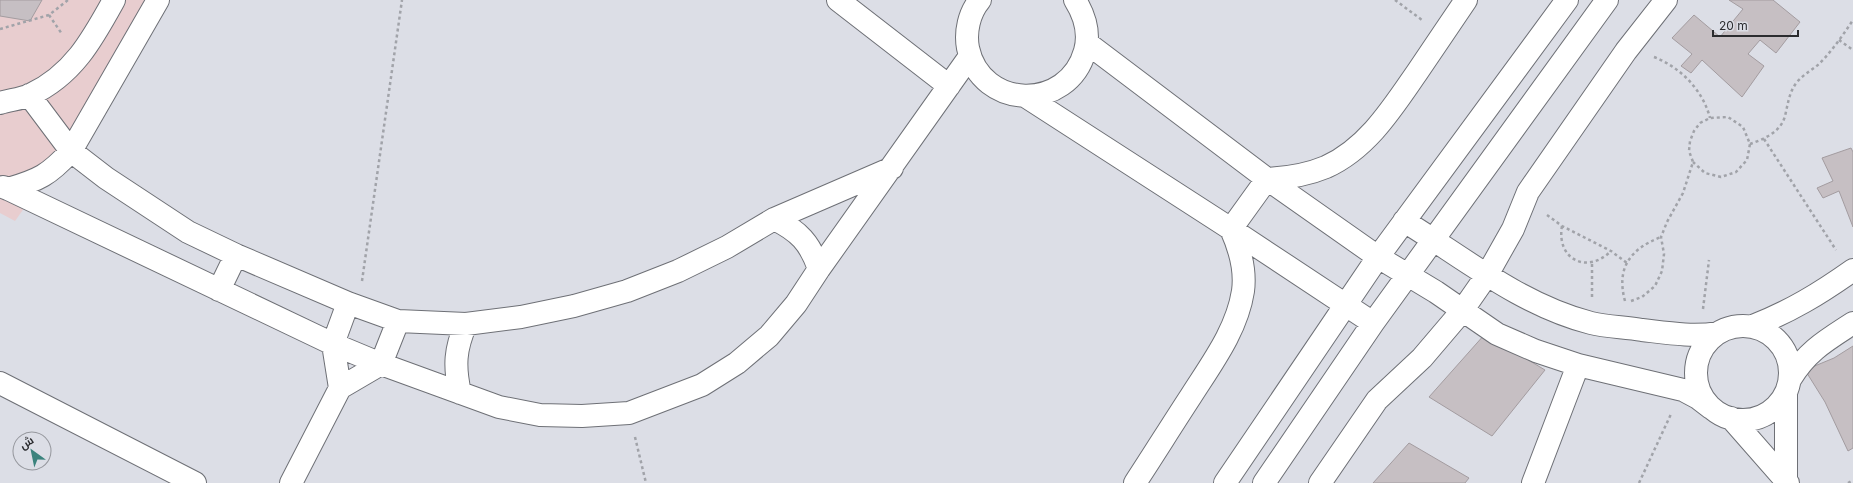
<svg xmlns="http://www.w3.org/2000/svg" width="1853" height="483" viewBox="0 0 1853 483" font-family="Inter,Cairo,sans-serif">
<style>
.commercial{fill:#e8cdcf}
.building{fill:#c6bfc3;stroke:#a39ca0}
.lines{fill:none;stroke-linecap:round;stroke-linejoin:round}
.minor-casing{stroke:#6e7076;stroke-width:24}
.path{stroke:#a1a3a9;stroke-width:2.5;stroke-dasharray:3 3;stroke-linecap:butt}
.minor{stroke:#fff;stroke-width:22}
</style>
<rect width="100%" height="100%" fill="#dcdee6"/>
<path class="commercial" d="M0,0H152L73,139L15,221L0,213Z"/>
<path class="building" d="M0,0H42L30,21L0,16Z
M1729,0H1773L1800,22L1776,53L1760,40L1748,54L1764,66L1742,97L1702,60L1691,73L1681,66L1692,54L1672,38L1694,15L1720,37L1743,9Z
M1851,148L1853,152V227L1839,191L1823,198L1817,188L1833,181L1822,158Z
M1485,334L1545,370L1492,436L1429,397Z
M1853,346V448L1848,451L1825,402L1805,370L1834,358Z
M1409,443L1469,478L1465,483H1373Z"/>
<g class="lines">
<defs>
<path id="minor" d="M838,0L949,86
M980,0C969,13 965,32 968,48C981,110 1068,112 1085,51C1090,33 1085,16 1075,0
M1087,43L1267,179L1378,257L1436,292L1497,334L1536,351L1578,365L1683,390L1698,398L1711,408
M29,95L71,151L106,178L188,232L236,255L348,303L398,321L466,324L521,317L574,306L627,291L678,271L727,247L774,219L892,168
M1025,96L1231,229L1373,323
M0,103C10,100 21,99 30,95C73,75 92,40 114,0
M3,187L8,189C39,180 49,175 71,151L158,0
M8,189L333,344L381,364L499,407L540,415L582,416L629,413L702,385L737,363L769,336L796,304L819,269L970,56
M774,219C799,231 810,243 819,269
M1404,221C1464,258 1521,305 1591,323C1607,327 1625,327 1642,330C1668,333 1692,337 1718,333
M219,290L236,255
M1696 373a47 47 0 1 1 94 0a47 47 0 1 1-94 0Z
M1753,326C1791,311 1819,294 1853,270
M1791,378C1807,351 1827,340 1853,323
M0,383L195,483
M340,388L333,344L348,303
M460,393C454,366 455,349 466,324
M1731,418L1788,483
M1786,479V393
M291,483L340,388L381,364L398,321
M1135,483C1154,454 1172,425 1191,396C1212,363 1237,330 1243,291C1246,269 1240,249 1231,229L1267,179C1287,178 1307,175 1326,167C1368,148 1393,107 1418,71C1434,47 1450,24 1466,0
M1225,483L1378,257L1567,0
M1264,483L1373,323L1607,0
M1320,483L1377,400L1422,358L1462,311L1487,275L1513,229L1528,192L1626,51L1666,0
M1533,483L1578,365"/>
</defs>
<use href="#minor" class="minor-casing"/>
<path class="path" d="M1395,0L1422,20
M49,15L62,34
M0,29L49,15L68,0
M1839,40L1853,50
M1654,57C1680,67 1703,90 1710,118
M1764,139L1836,250
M1750,144C1764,139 1781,132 1785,116C1788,104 1789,92 1797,82C1804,74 1812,70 1819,64C1832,51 1843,35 1853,20
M1547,215L1562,226L1611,251L1627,263
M1562,226C1556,259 1587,275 1611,251
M362,281L402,0
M1592,297V263
M1625,301C1616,268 1630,249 1661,237
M1631,301L1642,297L1655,286L1662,271L1664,254L1661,237L1667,222L1683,193L1693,162L1689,151L1690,141L1694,131L1700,123L1710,118L1728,117L1743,127L1750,144L1747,160L1736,172L1721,177L1705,173L1693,162
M1703,309L1709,260
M635,437L646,483
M1639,483L1671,414
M1848,483L1853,480"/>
<use href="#minor" class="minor"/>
</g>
<g transform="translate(32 451) rotate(327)"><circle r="19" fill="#dcdee6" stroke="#95979d"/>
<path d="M0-3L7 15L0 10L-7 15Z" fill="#3b837d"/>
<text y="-6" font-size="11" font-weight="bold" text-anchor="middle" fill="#2b2c2f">ش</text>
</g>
<path d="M1713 30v6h85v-6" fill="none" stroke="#2b2c2f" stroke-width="2"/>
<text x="1719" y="30" font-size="12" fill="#2b2c2f" stroke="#dcdee6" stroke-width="3" paint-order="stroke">20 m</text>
</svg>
